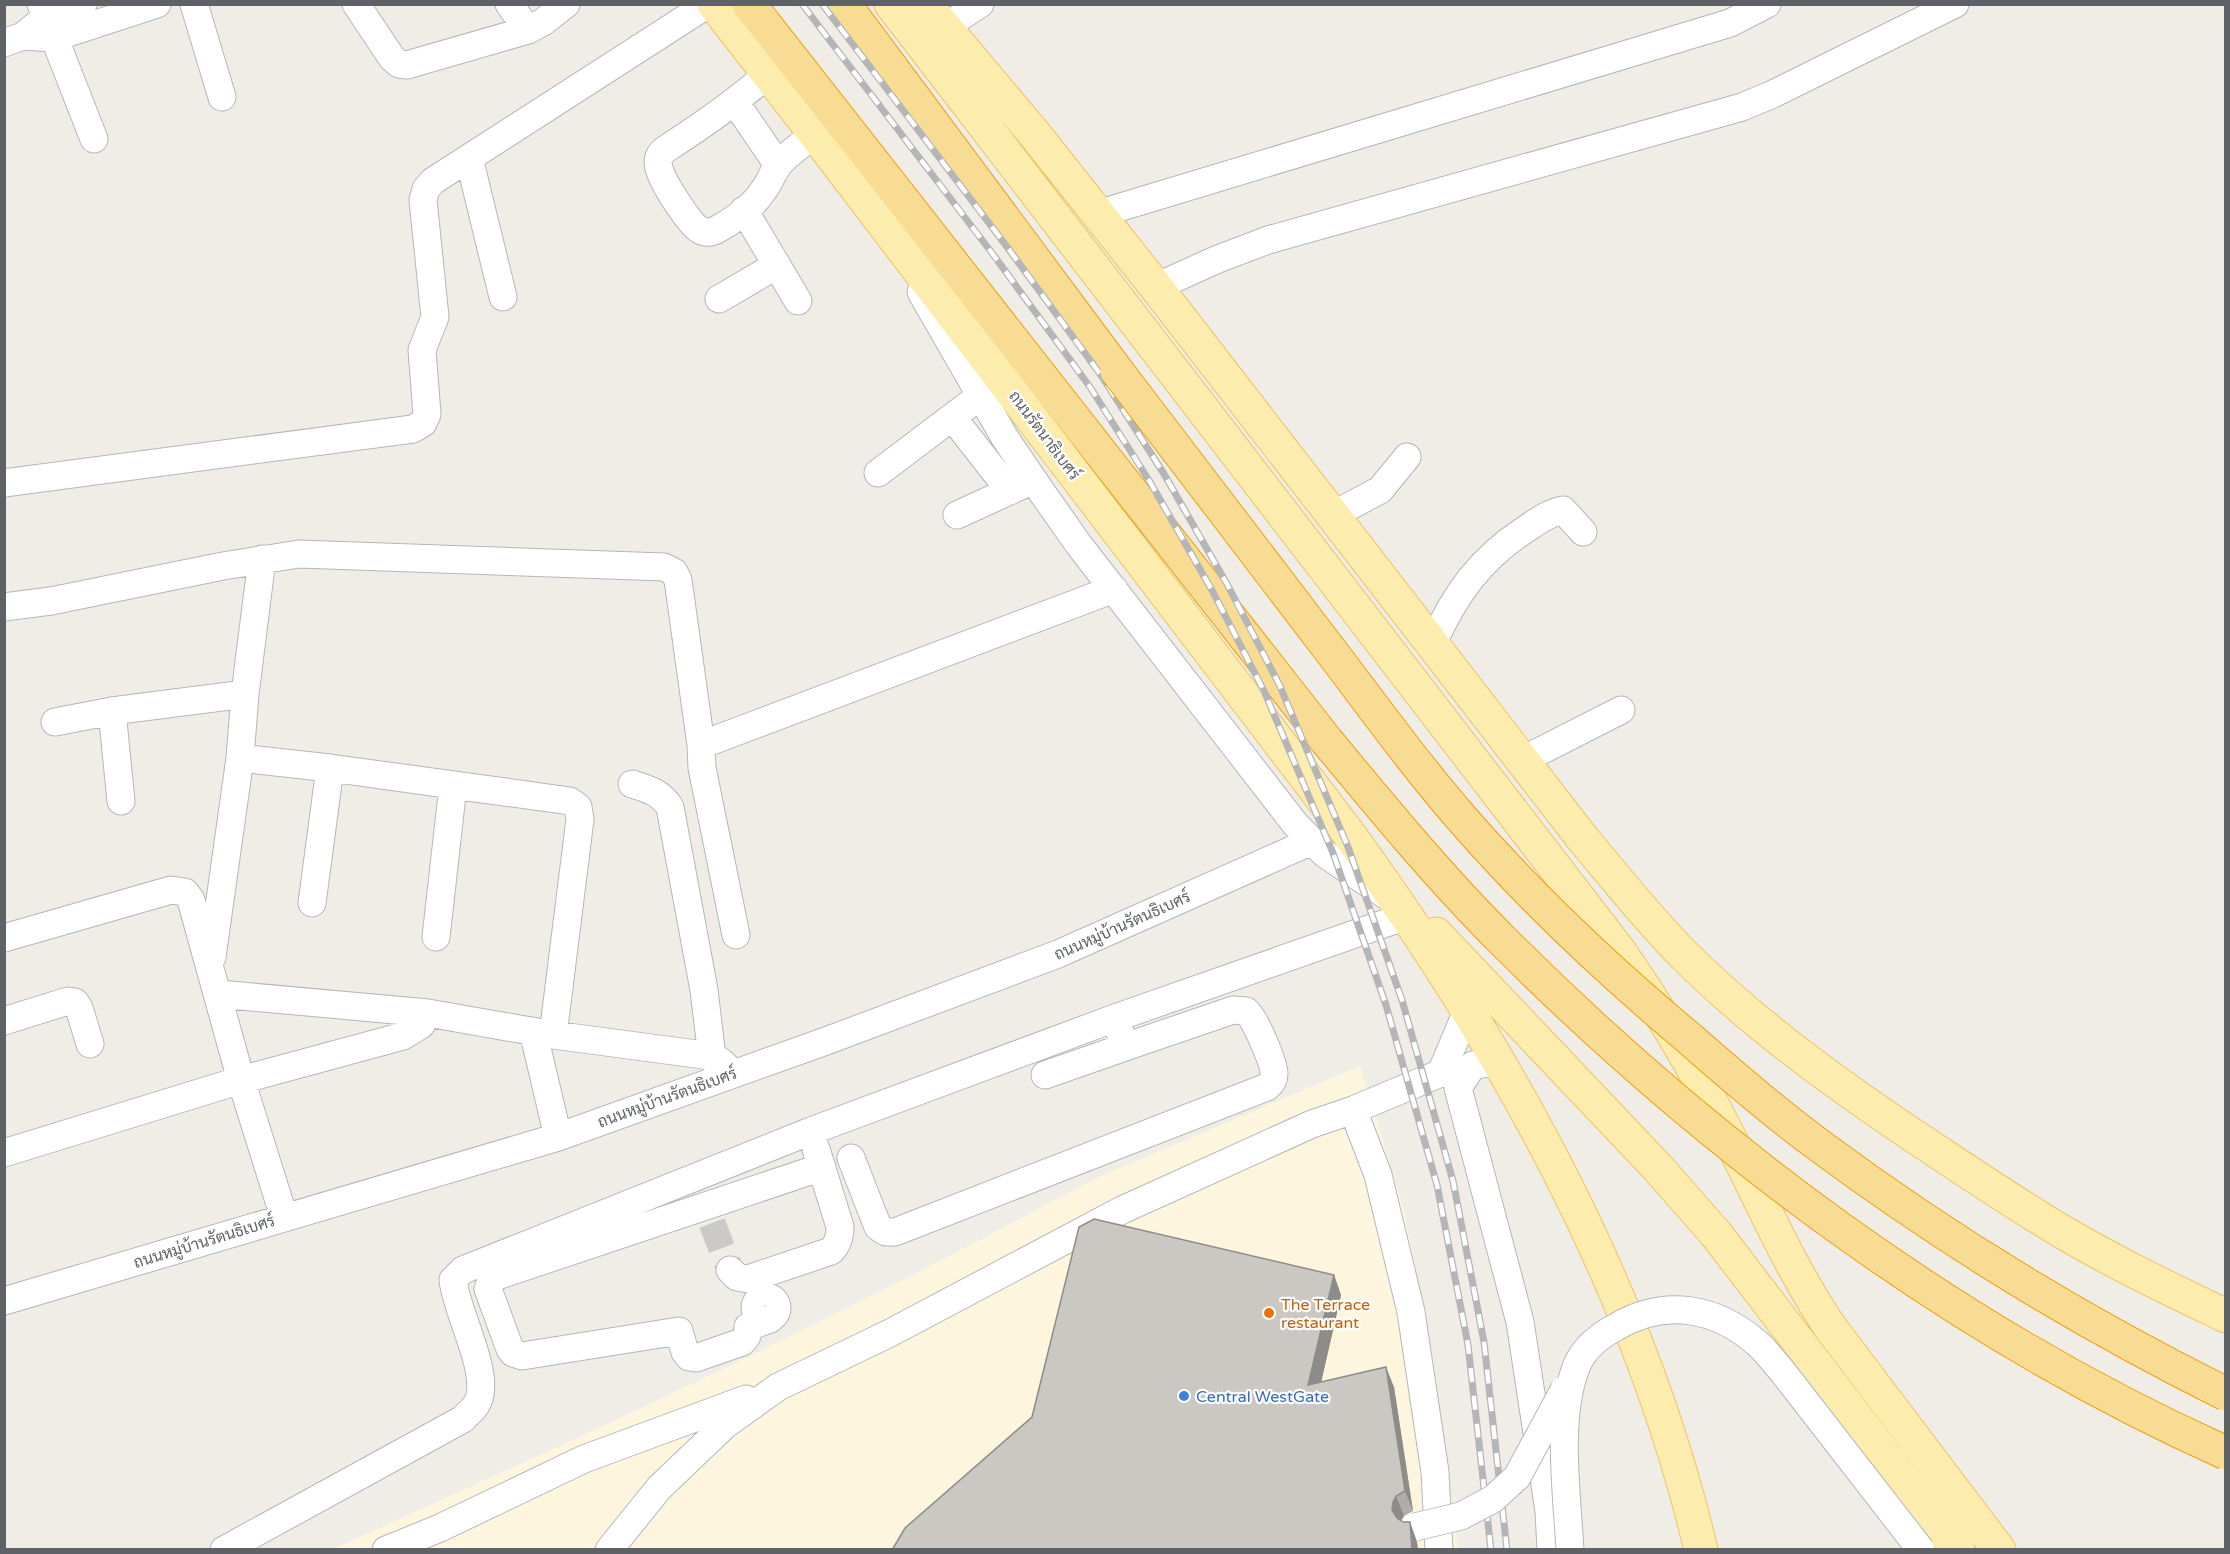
<svg xmlns="http://www.w3.org/2000/svg" width="2230" height="1554" viewBox="0 0 2230 1554" font-family="'Varela Round',Sarabun,sans-serif">
<style>
.commercial{fill:#fdf5de}
.lines{fill:none;stroke-linecap:round;stroke-linejoin:round}
.minor-tunnel{stroke:#cbcac6;stroke-width:27;stroke-dasharray:27 14;stroke-linecap:butt}
.minor-casing{stroke:#b3b7ba;stroke-width:29}
.major-casing{stroke:#edc262;stroke-width:35}
.highway-casing{stroke:#ee9f08;stroke-width:35}
.minor{stroke:#fff;stroke-width:27}
.major{stroke:#fcedae;stroke-width:33}
.highway{stroke:#f9dc93;stroke-width:33}
.rail-casing{stroke:#b4b5b6;stroke-width:7}
.rail{stroke:#fff;stroke-width:4.5;stroke-dasharray:14;stroke-linecap:butt}
.minor-bridge-casing{stroke:#b3b7ba;stroke-width:29;stroke-linecap:butt}
.highway-bridge-casing{stroke:#ee9f08;stroke-width:35;stroke-linecap:butt}
.minor-bridge{stroke:#fff;stroke-width:27}
.highway-bridge{stroke:#f9dc93;stroke-width:33}
.wall{fill:#afaca9}
.shaded-wall{fill:#8e8c89}
.building{fill:#cbc8c4;stroke:#8e8c89;stroke-width:1.5}
.food-dot{fill:#e8710a;stroke:#fff;stroke-width:2}
.shop-dot{fill:#3f7fe0;stroke:#fff;stroke-width:2}
.labels{text-anchor:middle;stroke-width:4.5;stroke-linejoin:round;paint-order:stroke}
.street-label{font-size:16px;fill:#5e6266;stroke:#fff}
.food-label{font-size:16px;fill:#c56008;stroke:#fff;text-anchor:start}
.shop-label{font-size:16px;fill:#366cbe;stroke:#fff;text-anchor:start}
</style>
<rect width="100%" height="100%" fill="#efede6"/>
<path class="commercial" d="M1360,1066L1403,1207L1434,1364L1458,1549L331,1550L586,1434L742,1360L913,1275L1101,1176Z"/>
<g class="lines">
<path class="minor-tunnel" d="M712,1223L730,1270"/>
<defs>
<path id="minor" d="M41,4L94,139
M194,4L222,97
M356,4L392,58L399,64L407,65L528,30L543,22L566,4
M509,4L528,30
M945,27L980,4
M23,36L53,38L157,4
M4,43L23,36L45,18L83,4
M768,74C737,101 706,123 672,145C666,149 658,153 658,162C658,175 677,203 685,214C694,226 702,238 718,229C734,220 753,206 763,191C770,182 773,171 780,163C790,152 803,143 815,134
M735,102L778,165
M469,158L503,297
M744,210L798,301
M1098,214L1730,23L1767,4
M1156,287L1218,259L1268,240L1742,107L1773,94L1955,4
M921,292L1005,438L1041,491L1079,545L1296,825L1325,854L1390,898
M719,299L777,265
M953,418L1010,491
M878,473L980,396
M4,483L413,429L423,423L427,414L422,350L435,317L423,200L426,189L433,181L708,4
M957,515L1027,483
M1333,515L1380,490L1407,457
M4,607L51,601L223,566L299,554L664,567L674,572L678,580L701,745
M1433,643C1455,594 1480,559 1526,529C1538,521 1549,513 1563,510L1583,532
M112,711L121,801
M55,722L112,711L245,694
M240,758L330,768L570,801L578,807L580,819L553,1035
M1523,760L1621,710
M632,784C648,789 660,792 670,807L704,990L712,1057
M312,903L330,768
M736,935L702,768L701,745L1114,589
M436,937L453,786
M4,938L171,890L185,892L191,900L241,1080L284,1217
M212,957L240,758L245,694L262,559
M219,994L428,1013L553,1035L704,1055L720,1061L733,1073
M4,1021L68,1001L75,1002L79,1008L90,1044
M533,1031L558,1137
M1499,1062L1473,1065L1458,1088L1520,1322L1549,1511L1551,1550
M1045,1075L1125,1047
M1353,1110L1378,1175L1411,1312L1435,1472L1439,1550
M4,1153L241,1080L403,1036L421,1025L428,1013
M851,1158L878,1227L886,1232H895L1267,1087C1272,1083 1274,1080 1274,1074C1274,1063 1255,1018 1246,1011L1233,1010L1125,1047L1115,1018
M730,1270L737,1277L748,1279L831,1251C838,1244 840,1237 840,1227L816,1149
M755 1308a11 11 0 1 1 22 0a11 11 0 1 1-22 0Z
M4,1301L558,1137L826,1041L1058,954L1312,841
M770,1319L748,1327L747,1336L742,1342L696,1358L689,1357L685,1352L679,1331L522,1356L513,1353L510,1349L488,1289L491,1281L497,1276L822,1167
M224,1550L463,1419C467,1414 473,1410 476,1405C494,1378 456,1313 453,1280L463,1270L811,1131L1115,1018L1406,916
M386,1550L440,1528L584,1459L746,1399
M609,1550L659,1488L725,1425L778,1387L890,1333L1122,1210L1312,1124L1353,1110L1441,1073L1467,1011"/>
<path id="major" d="M714,4L815,134L1346,830C1504,1047 1639,1287 1701,1550
M891,4L1620,952C1659,1008 1693,1065 1723,1125C1758,1193 1787,1263 1830,1327L1999,1550
M925,4L1032,131L1156,287L1583,839C1616,878 1648,919 1684,955C1750,1021 1831,1080 1908,1132C1961,1167 2013,1203 2068,1235C2119,1265 2172,1290 2226,1316
M1436,934L1658,1168L1716,1234L1958,1550"/>
<path id="highway" d="M749,4L1326,740
M844,4L1117,371"/>
</defs>
<use href="#minor" class="minor-casing"/>
<use href="#major" class="major-casing"/>
<use href="#highway" class="highway-casing"/>
<use href="#minor" class="minor"/>
<use href="#major" class="major"/>
<use href="#highway" class="highway"/>
<defs>
<path id="rail" d="M802,4L992,253L1090,387L1150,482L1213,592L1264,691L1333,853L1386,1005L1437,1185L1468,1345L1491,1550
M822,4L1005,244L1103,378L1164,474L1227,584L1279,684L1348,847L1402,1000L1453,1181L1484,1342L1507,1550"/>
</defs>
<use href="#rail" class="rail-casing"/>
<use href="#rail" class="rail"/>
<defs>
<path id="minor-bridge" d="M1415,1527L1461,1516L1493,1499L1517,1477L1564,1390
M1570,1550C1567,1495 1557,1424 1574,1373C1580,1352 1597,1337 1616,1327C1665,1298 1716,1307 1758,1344C1767,1352 1774,1362 1782,1371L1921,1550"/>
<path id="highway-bridge" d="M1117,371C1187,463 1257,554 1327,646C1372,705 1415,765 1464,821C1533,900 1610,972 1690,1039C1732,1076 1775,1113 1820,1146C1948,1241 2083,1323 2226,1394
M1326,740C1383,809 1440,878 1503,941C1710,1148 1958,1333 2226,1453"/>
</defs>
<use href="#minor-bridge" class="minor-bridge-casing"/>
<use href="#highway-bridge" class="highway-bridge-casing"/>
<use href="#minor-bridge" class="minor-bridge"/>
<use href="#highway-bridge" class="highway-bridge"/>
</g>
<path class="wall" d="M1334,1275L1341,1295L1321,1382L1394,1387L1413,1511L1404,1516L1401,1521L1403,1522H1410L1417,1542L1418,1550H892Z"/>
<path class="shaded-wall" d="M1334,1275L1341,1295L1316,1405L1308,1385Z
M1386,1367L1394,1387L1413,1511L1405,1491Z
M1396,1496L1404,1516L1400,1522V1530L1392,1510L1393,1502Z
M1410,1522L1417,1542L1418,1550H1412Z"/>
<path class="building" d="M1094,1219L1334,1275L1308,1385L1386,1367L1405,1491L1396,1496L1393,1502L1392,1510L1397,1518L1403,1522H1410L1412,1550H892L905,1528L1032,1417L1079,1227Z"/>
<circle class="food-dot" cx="1269" cy="1313" r="6"/>
<circle class="shop-dot" cx="1184" cy="1396" r="6"/>
<g class="labels">
<g class="street-label">
<text transform="translate(1045 435) rotate(53)" y="6">ถนนรัตนาธิเบศร์</text>
<text transform="translate(1122 925) rotate(-24)" y="6">ถนนหมู่บ้านรัตนธิเบศร์</text>
<text transform="translate(667 1097) rotate(-20)" y="6">ถนนหมู่บ้านรัตนธิเบศร์</text>
<text transform="translate(204 1241) rotate(-17)" y="6">ถนนหมู่บ้านรัตนธิเบศร์</text>
</g>
<g class="food-label">
<text x="1281" y="1310">The Terrace<tspan x="1281" dy="18">restaurant</tspan></text>
</g>
<g class="shop-label">
<text x="1196" y="1402">Central WestGate</text>
</g>
</g>
<rect width="2230" height="1554" fill="none" stroke="#5e6266" stroke-width="12"/>
</svg>
